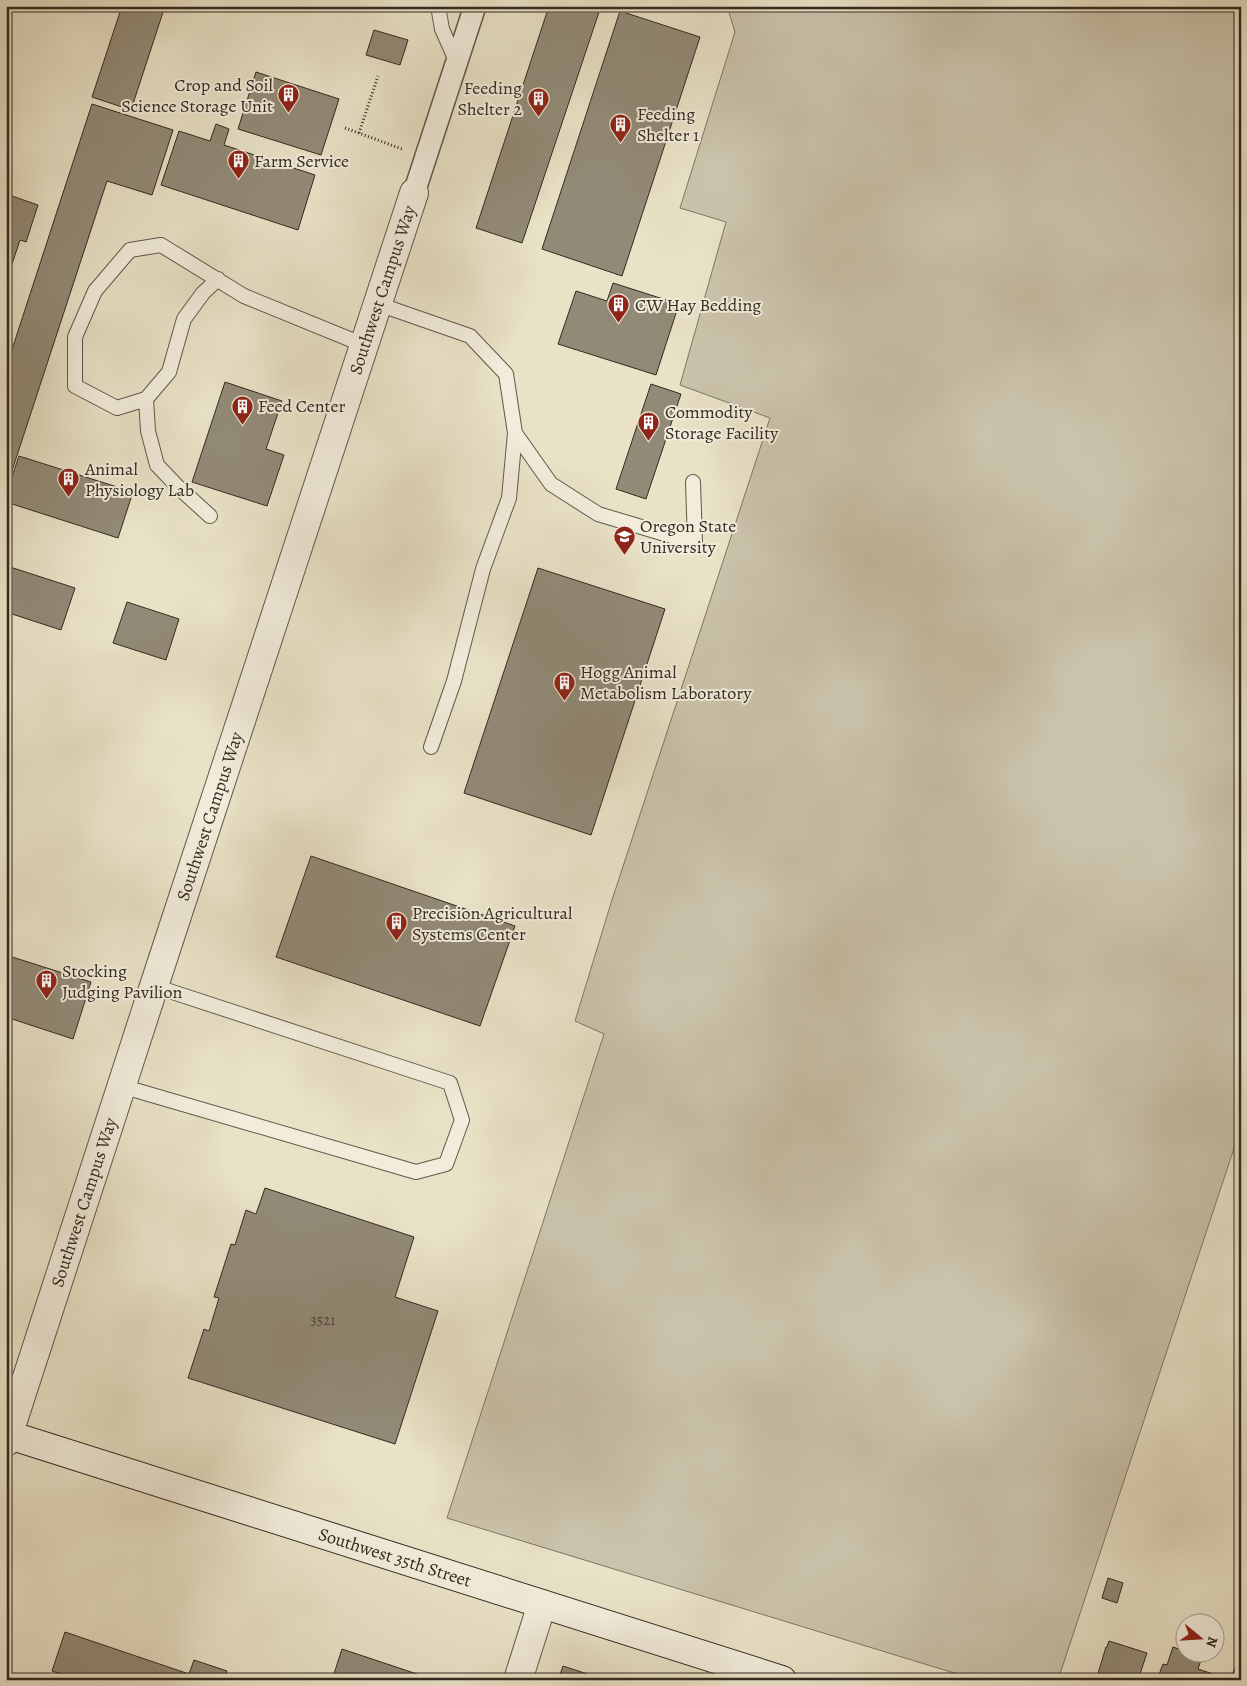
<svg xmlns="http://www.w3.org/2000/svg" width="1247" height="1686" viewBox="0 0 1247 1686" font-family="Alegreya,serif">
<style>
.green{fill:#cac3ab;stroke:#7e7666}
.building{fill:#928a77;stroke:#332a20}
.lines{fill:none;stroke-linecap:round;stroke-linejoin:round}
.service-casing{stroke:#60584a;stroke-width:16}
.pedestrian-casing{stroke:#60584a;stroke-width:24}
.minor-casing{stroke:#60584a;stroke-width:30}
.secondary-casing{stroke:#332a20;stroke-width:30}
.path{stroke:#332a20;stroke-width:3;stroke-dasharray:1 2.5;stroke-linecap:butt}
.service{stroke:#f1ecdb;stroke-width:14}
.pedestrian{stroke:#f1ecdb;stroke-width:21}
.minor{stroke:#f1ecdb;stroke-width:28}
.secondary{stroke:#f1ecdb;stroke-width:28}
.labels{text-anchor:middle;stroke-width:4;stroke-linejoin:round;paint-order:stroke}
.number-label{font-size:15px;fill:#4b4236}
.poi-label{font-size:18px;fill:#332a20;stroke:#f1ecdb;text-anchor:start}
.street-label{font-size:18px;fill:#332a20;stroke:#f1ecdb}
</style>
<rect width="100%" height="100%" fill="#e9e2c7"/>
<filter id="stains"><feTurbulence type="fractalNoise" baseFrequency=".004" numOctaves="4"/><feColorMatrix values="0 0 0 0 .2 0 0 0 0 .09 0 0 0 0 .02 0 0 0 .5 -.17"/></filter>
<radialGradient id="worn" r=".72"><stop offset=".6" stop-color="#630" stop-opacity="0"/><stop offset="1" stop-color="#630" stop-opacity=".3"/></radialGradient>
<path class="green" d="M727,6H1241V1127L1058,1680H977L447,1518L604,1034L575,1021L611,903L770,418L680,385L726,222L680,208L735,32Z"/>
<path class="building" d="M122,6H165L131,110L92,97Z
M549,6H601L522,243L476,228Z
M620,11L700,37L622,276L542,249Z
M374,30L408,40L400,65L366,55Z
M256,72L339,99L321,155L238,129Z
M92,104L173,130L152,195L107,181L6,489V368Z
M216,124L229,129L224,145L315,175L298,230L161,185L179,131L210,141Z
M6,194L38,205L26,242L20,240L6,282Z
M613,283L679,304L656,375L558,344L576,291L607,301Z
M225,382L282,401L266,449L284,455L267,506L192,482Z
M651,384L681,394L646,499L616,489Z
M19,456L133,492L118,538L6,502V494Z
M7,566L75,588L61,630L6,612Z
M538,568L665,609L591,835L464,793Z
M127,602L179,619L166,660L113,643Z
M311,856L515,926L480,1026L276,957Z
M6,955L91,982L73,1039L6,1017Z
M265,1188L414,1237L395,1297L438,1311L395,1444L188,1378L204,1329L209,1331L219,1298L214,1297L231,1244L235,1245L246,1210L256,1214Z
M1108,1578L1123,1583L1117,1603L1102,1598Z
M65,1632L189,1674L194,1660L227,1671L224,1680H79L52,1671Z
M1109,1641L1147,1653L1138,1680H1096L1106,1647H1107Z
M1173,1647L1184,1651V1654H1192L1202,1657L1198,1669L1213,1674L1211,1680H1157L1163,1664L1167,1665Z
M1241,1647V1680H1231Z
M342,1649L435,1680H332Z
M563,1666L606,1680H558Z
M7,1672L29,1680H6Z"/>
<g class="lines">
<defs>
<path id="service" d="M438,6L442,29L457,63
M218,279L203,293L184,319L169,372L146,399L117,408L75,386V337L95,291L130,250L161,245L244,296L364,345
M378,304L470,336L506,374L515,433L509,498L483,569L454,681L431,747
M146,399L148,431L157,465L178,487L210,516
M515,433L551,484L598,514L695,543L693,482
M121,1086L416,1172L446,1164L462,1120L450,1083L154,986"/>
<path id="pedestrian" d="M414,193L475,6"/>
<g id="minor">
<path id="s1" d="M6,1442L154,986L414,193"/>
<path d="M518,1680L542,1604"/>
</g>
<g id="secondary">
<path id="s2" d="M6,1434L782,1680"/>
</g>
</defs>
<use href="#service" class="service-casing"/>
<use href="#pedestrian" class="pedestrian-casing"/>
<use href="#minor" class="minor-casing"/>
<use href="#secondary" class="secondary-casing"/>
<path class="path" d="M345,128L402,149
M359,133L378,76"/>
<use href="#service" class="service"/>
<use href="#pedestrian" class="pedestrian"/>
<use href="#minor" class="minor"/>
<use href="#secondary" class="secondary"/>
</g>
<defs>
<symbol id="building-pin" viewBox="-11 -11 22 30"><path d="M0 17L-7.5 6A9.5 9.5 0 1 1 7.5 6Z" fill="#8f2418" stroke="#f1ecdb"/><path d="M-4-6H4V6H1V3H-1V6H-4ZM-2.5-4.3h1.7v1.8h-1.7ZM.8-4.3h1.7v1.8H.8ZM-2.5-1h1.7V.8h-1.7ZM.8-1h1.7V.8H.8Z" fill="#fff"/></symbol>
<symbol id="university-pin" viewBox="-11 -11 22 30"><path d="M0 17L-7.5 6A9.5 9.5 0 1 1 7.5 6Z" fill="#8f2418" stroke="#f1ecdb"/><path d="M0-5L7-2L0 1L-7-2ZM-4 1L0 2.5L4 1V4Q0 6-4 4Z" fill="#fff"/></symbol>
</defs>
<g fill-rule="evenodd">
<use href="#building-pin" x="276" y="82" width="25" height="34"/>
<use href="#building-pin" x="526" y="86" width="25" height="34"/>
<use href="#building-pin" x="608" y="112" width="25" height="34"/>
<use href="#building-pin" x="226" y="148" width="25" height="34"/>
<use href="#building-pin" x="606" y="292" width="25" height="34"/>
<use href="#building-pin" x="230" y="394" width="25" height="34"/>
<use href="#building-pin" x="636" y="410" width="25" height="34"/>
<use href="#building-pin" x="56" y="466" width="25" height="34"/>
<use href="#university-pin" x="612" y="524" width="25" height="34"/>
<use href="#building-pin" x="552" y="670" width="25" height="34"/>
<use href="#building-pin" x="384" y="910" width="25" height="34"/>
<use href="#building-pin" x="34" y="968" width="25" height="34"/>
</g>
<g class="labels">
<g class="number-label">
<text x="323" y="1325">3521</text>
</g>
<g class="poi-label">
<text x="273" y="91" text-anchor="end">Crop and Soil<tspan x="273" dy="21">Science Storage Unit</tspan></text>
<text x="522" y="94" text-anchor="end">Feeding<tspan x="522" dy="21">Shelter 2</tspan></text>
<text x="637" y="120">Feeding<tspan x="637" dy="21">Shelter 1</tspan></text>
<text x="254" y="167">Farm Service</text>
<text x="635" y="311">CW Hay Bedding</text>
<text x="258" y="412">Feed Center</text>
<text x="665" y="418">Commodity<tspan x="665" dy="21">Storage Facility</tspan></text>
<text x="85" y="475">Animal<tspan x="85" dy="21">Physiology Lab</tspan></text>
<text x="640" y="532">Oregon State<tspan x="640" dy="21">University</tspan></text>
<text x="580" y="678">Hogg Animal<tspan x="580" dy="21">Metabolism Laboratory</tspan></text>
<text x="412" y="919">Precision Agricultural<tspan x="412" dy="21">Systems Center</tspan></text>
<text x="62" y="977">Stocking<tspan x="62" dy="21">Judging Pavilion</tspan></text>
</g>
<g class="street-label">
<text dy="6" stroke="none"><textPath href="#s1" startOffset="1212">Southwest Campus Way</textPath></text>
<text dy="6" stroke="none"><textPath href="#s1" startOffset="658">Southwest Campus Way</textPath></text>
<text dy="6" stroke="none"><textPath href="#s1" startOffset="252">Southwest Campus Way</textPath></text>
<text dy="6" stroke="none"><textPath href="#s2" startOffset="408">Southwest 35th Street</textPath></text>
</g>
</g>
<rect width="1247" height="1686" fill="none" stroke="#e9e2c7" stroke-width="25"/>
<rect x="8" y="8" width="1232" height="1671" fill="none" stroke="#332a20" stroke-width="2.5"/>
<rect x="12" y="12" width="1222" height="1661" fill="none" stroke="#332a20"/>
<g transform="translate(1200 1638) rotate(108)"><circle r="24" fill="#f1ecdb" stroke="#a59e90"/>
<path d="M0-4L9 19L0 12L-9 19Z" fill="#8f2418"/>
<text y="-8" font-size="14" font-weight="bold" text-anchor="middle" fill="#332a20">N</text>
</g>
<rect width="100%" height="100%" filter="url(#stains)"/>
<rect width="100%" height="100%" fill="url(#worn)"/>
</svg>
